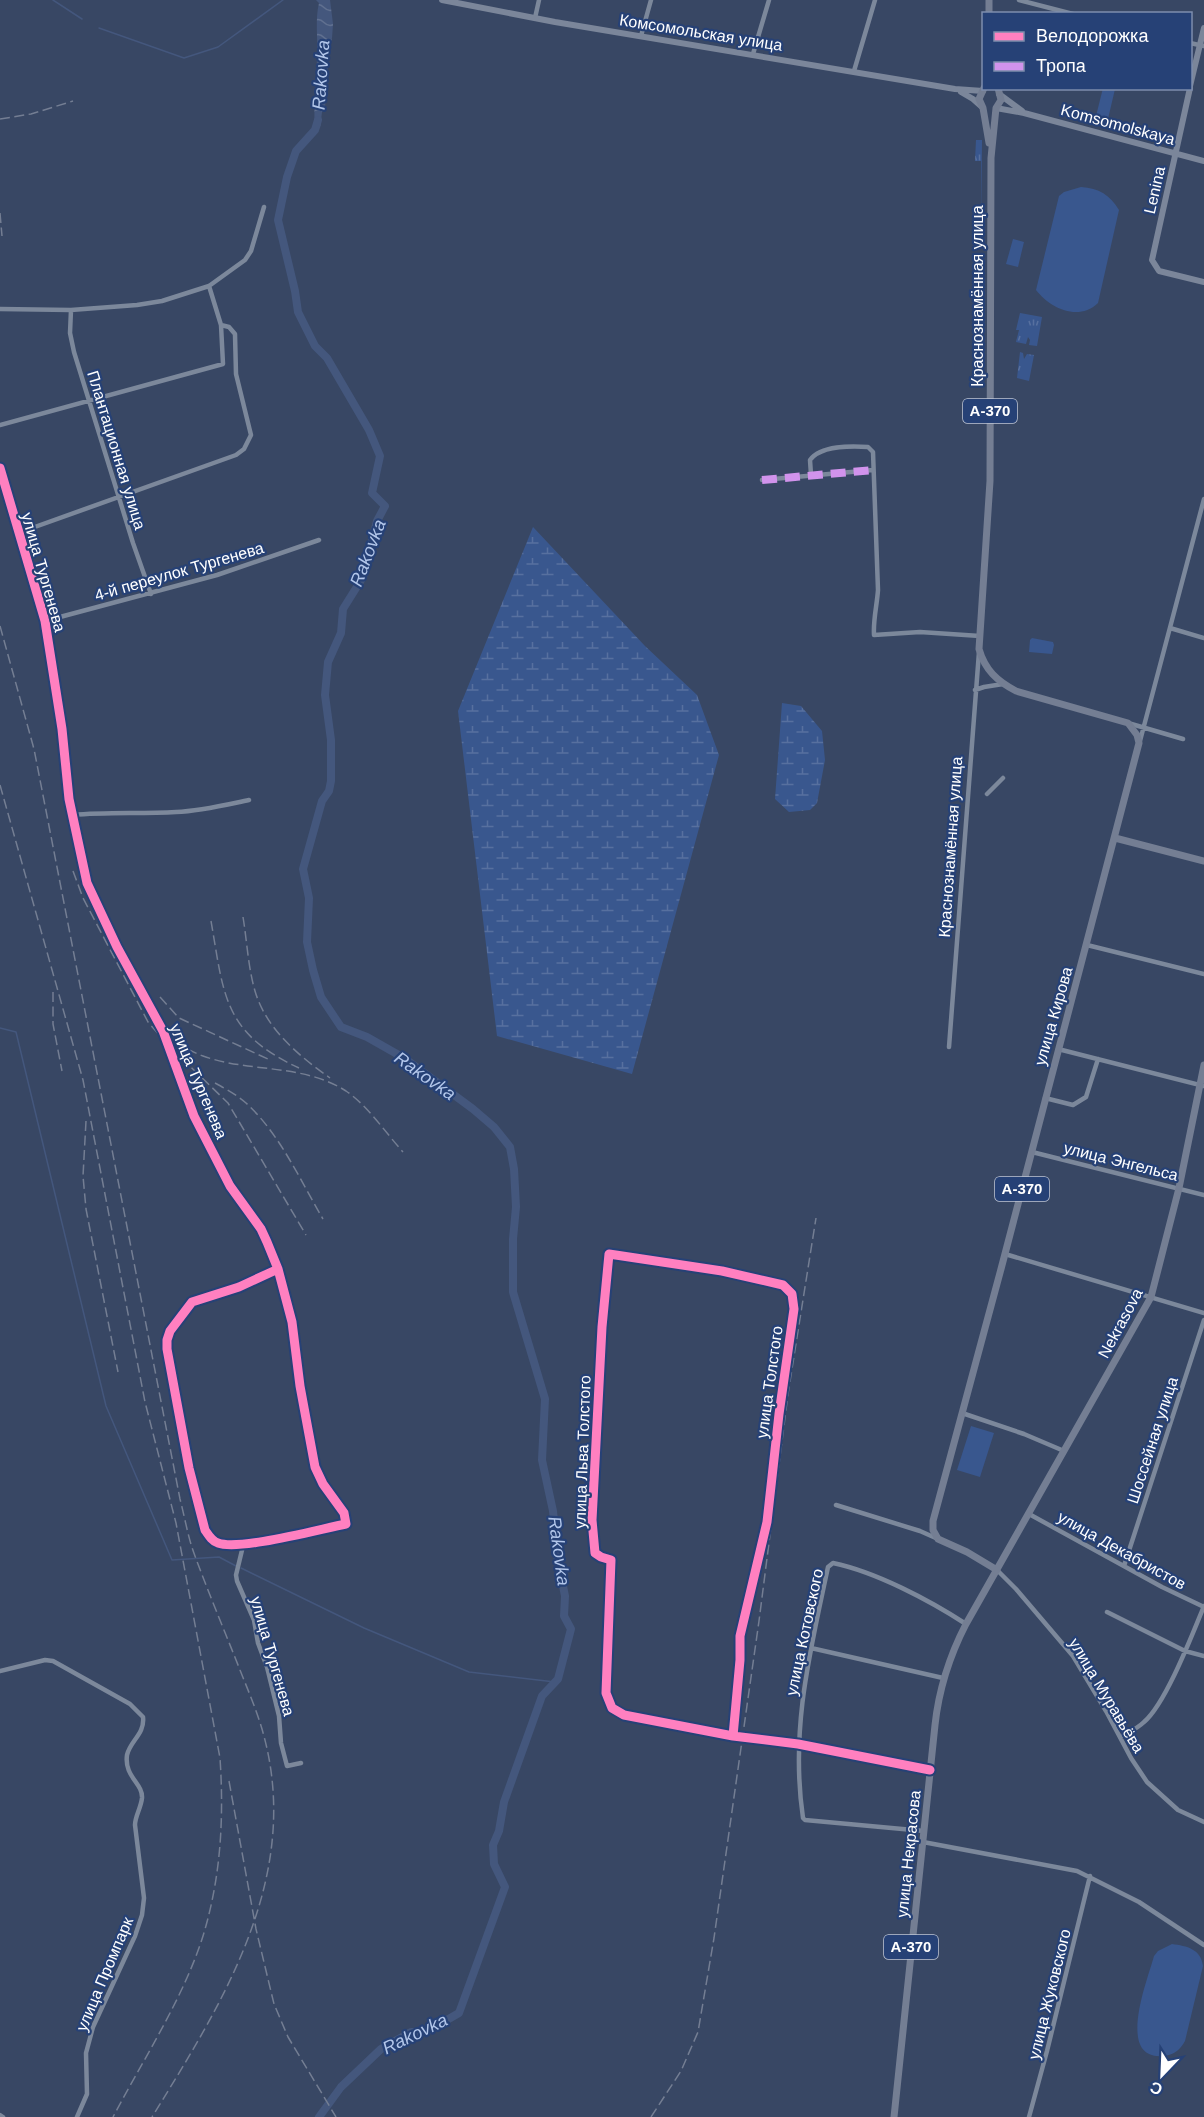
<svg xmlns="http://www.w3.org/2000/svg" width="1204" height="2117" viewBox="0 0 1204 2117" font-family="Arial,sans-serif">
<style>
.grass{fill:url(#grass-tufts)}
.wetland{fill:url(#wetland-marsh)}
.pitch{fill:#39578e}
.water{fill:url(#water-waves)}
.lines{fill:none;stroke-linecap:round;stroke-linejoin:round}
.stream{stroke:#44577d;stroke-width:1.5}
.river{stroke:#44577d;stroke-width:8}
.minor{stroke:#7c889b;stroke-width:4.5}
.major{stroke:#7b869a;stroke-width:6}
.highway{stroke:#747e93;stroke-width:7}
.rail{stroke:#747e93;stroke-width:1.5;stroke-dasharray:10 4.5;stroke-linecap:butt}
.quiet{stroke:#d193ec;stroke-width:8;stroke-dasharray:15 8;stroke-linecap:butt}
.cycleway-casing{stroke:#264176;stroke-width:13}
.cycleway{stroke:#ff80c0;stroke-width:9}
.labels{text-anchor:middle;stroke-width:4.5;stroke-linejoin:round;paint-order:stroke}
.shield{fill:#264176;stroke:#bec6d6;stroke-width:1.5}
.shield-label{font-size:15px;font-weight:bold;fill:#fff}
.street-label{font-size:16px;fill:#fff;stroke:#264176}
.water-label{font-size:18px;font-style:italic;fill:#b2c6ea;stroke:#264176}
</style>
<defs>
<pattern id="grass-tufts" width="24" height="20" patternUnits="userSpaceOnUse" patternTransform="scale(1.5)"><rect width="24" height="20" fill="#39578e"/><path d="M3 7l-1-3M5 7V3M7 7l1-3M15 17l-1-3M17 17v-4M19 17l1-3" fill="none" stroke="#57709f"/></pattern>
<pattern id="wetland-marsh" width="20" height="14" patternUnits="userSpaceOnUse" patternTransform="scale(1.5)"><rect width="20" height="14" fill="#39578e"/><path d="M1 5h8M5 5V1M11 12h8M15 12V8" fill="none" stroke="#57709f"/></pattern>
<pattern id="water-waves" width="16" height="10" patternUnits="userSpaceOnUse" patternTransform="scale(1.5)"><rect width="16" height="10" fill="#44577d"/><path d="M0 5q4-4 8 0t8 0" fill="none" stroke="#607090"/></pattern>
</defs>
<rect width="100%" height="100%" fill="#384764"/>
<path class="grass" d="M976,140H982L981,221V161H975Z
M1020,313L1042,317L1037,346L1029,345L1030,340L1028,337L1026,344L1016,342L1019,330H1016Z
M1020,352L1023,353L1024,359L1027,354L1034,355L1029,381L1017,378Z"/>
<path class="wetland" d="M533,527L645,646L697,695L719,755L632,1074L497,1036L458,711Z
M782,703L801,706L822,731L825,760L817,803L810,810L789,812L775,799Z"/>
<path class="pitch" d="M1103,88L1115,89L1108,119L1096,116Z
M1081,187C1099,188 1110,195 1119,210L1098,303C1078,322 1050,308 1036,290L1059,196L1064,192Z
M1013,239L1024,242L1018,267L1006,264Z
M1032,638L1053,642L1054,645L1052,654L1029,652L1030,640Z
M971,1426L994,1433L980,1477L957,1470Z
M1172,1944C1187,1946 1201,1949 1203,1966L1185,2041C1180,2050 1174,2055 1163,2056C1115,2060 1148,1979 1154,1956L1158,1951Z"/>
<path class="water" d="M316,0H330L333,24L332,38L327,55L328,74L325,107L322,112L320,128L315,130C313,104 317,80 317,54C318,36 315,20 319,3Z"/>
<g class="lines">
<path class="stream" d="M53,0L82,19
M99,28L184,58L218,47L283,0
M0,1028L16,1032L106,1406L172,1560L219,1557L236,1566
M241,1568L364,1628L469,1672L555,1682"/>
<path class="river" d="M318,120L315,130L296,151L287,177L278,220L295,291L298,312L315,346L327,358L369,430L380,456L372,493L385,506L377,521L363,577L343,609L341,633L328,662L325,695L331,740V781L329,791L322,801L303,869L309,898L307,942L313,970L321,997L341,1027L367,1037L404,1058L473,1109L494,1127L510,1147L514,1169L516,1207L513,1239V1292L545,1399L542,1460L553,1511L558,1561L565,1596L564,1616L571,1629L558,1679L542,1696L504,1802L499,1831L493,1845L494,1864L505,1887L459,2013L426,2032H411L381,2049L341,2087L319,2117"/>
<path class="minor" d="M1019,0L1073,14
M535,18L539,0
M641,36L651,0
M1190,43L1204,46
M753,54L769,0
M854,71L875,0
M0,309L71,310L137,305L162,301L209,286L245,260L251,251L264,207
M71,310L70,333L74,352L133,543L151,594
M0,425L223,364L221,325
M0,468L45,621L62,729L69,799L87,883L117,947L163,1031L194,1116L230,1186L261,1229L267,1242L278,1269L292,1322L300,1386L315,1467L323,1484L344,1513L346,1524C320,1529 239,1551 218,1543C212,1541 209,1536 205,1530L189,1468L167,1349V1340L170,1331L192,1302L239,1287L278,1269
M811,475L810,460C821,445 851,446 868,447L873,452L878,590C877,605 873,620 874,635L920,632L980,636
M762,480L873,470
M18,533L236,455L244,449L251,435L236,374L235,334L229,327L221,325L209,286
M45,621L217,575L319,540
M1170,628L1204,638
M975,690L984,687L1003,684
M1128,723L1183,739
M1140,741L1204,499
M987,794L1003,778
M73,815C107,812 141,814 176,812C201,811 225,805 249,800
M1087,945L1204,974
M949,1047L979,652
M1058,1049L1204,1086
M1045,1098L1073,1105L1086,1097L1098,1059
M1032,1152L1204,1195
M1005,1254L1204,1313
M962,1413L1024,1434L1064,1451
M836,1505L920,1531L938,1539
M1029,1514L1162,1587L1204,1607
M243,1546L236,1575L237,1581L254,1620L258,1643L267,1667L279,1716L281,1743L287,1766L301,1763
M1124,1566L1204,1320
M997,1570L1016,1589L1073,1656L1106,1711L1131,1758L1147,1782L1178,1810L1204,1822
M1107,1612L1185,1651L1204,1656
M811,1648L943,1678
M0,1671L45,1660L53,1661L130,1704L143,1717C145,1734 130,1741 127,1755C124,1777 143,1783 142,1798C141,1808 135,1816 135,1825L144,1898L142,1915L135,1936L93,2027L86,2053L87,2094L77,2117
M733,1736L740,1660V1636L767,1522L779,1414L794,1309L792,1294L783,1285L722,1271L609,1254L602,1327L592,1520L595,1553L601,1557L611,1560L606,1693L612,1708L624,1715L733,1736L798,1744L930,1770
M1121,1737C1128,1733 1138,1728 1144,1722C1166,1703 1192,1635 1204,1606
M924,1831L805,1820L803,1818C790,1730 810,1652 828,1567L833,1563C876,1572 929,1600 966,1624
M923,1842L1077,1871L1139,1902L1204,1945
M0,2115L3,2117
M1029,2117L1047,2051L1090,1876"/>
<path class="major" d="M442,0L555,22L955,89L983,91
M1190,86L1204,28
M1190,88L1152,260L1159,271L1204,282
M961,92L973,99L982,107
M999,94L1022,111
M996,108L1024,113L1204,161"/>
<path class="highway" d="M989,0V14
M984,88L979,99L983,108L989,143
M1115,838L1204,861
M997,1570L967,1552L938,1539L933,1530V1521L1001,1269L1139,743L1137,735L1128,723L1016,691C997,681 985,670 979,649L990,481L991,158L996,108L1001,100L998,88
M894,2117L935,1725C939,1688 949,1657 966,1624L1151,1297L1179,1188L1204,1065"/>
<path class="rail" d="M0,119L31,114L73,101
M0,213L2,236
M0,626L34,749L180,1499C185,1518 188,1538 195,1556C209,1594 225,1632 240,1670C248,1690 256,1709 262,1729C304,1873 225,1999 152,2117
M0,785L83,1080L145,1402L176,1523L220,1758C224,1818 221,1877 203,1936C183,1999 144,2058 113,2117
M73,871L83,898L148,1022L168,1045L228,1103L306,1235
M243,917C247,941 248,967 255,991C266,1029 299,1056 330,1078
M211,921C224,995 223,1033 299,1068
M53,992V1024L62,1071
M160,997L179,1018L270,1060
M164,1032C176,1042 189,1051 203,1056C250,1073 302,1063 346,1091C368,1106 385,1132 403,1152
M215,1083C226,1089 237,1095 246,1103C280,1134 300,1180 323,1219
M86,1121L83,1176L86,1209L118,1372
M229,1781L256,1929L274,2004L288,2037L336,2117
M651,2117L681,2071L698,2032L714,1938L759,1621L788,1394L816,1218"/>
<path class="quiet" d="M762,480L873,470"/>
<defs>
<path id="cycleway" d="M0,468L45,621L62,729L69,799L87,883L117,947L163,1031L194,1116L230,1186L261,1229L267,1242L278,1269L292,1322L300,1386L315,1467L323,1484L344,1513L346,1524C320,1529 239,1551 218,1543C212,1541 209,1536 205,1530L189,1468L167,1349V1340L170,1331L192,1302L239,1287L278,1269
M733,1736L740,1660V1636L767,1522L779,1414L794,1309L792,1294L783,1285L722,1271L609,1254L602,1327L592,1520L595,1553L601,1557L611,1560L606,1693L612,1708L624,1715L733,1736L798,1744L930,1770"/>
</defs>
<use href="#cycleway" class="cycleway-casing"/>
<use href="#cycleway" class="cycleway"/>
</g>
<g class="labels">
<g class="shield">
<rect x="963" y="399" width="54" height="24" rx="4.5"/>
<rect x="995" y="1177" width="54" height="24" rx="4.5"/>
<rect x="884" y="1935" width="54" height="24" rx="4.5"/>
</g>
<g class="shield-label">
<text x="990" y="416">А-370</text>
<text x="1022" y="1194">А-370</text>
<text x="911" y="1952">А-370</text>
</g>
<g class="street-label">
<text transform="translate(701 32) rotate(9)" y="6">Комсомольская улица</text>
<text transform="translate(1118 124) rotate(15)" y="6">Komsomolskaya</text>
<text transform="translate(1154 190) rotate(-77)" y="6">Lenina</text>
<text transform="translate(977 296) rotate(-90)" y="6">Краснознамённая улица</text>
<text transform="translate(117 450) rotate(73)" y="6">Плантационная улица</text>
<text transform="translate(179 571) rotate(-16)" y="6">4-й переулок Тургенева</text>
<text transform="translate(44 572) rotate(74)" y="6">улица Тургенева</text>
<text transform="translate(950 847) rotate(-86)" y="6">Краснознамённая улица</text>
<text transform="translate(1053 1016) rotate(-74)" y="6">улица Кирова</text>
<text transform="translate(199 1081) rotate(67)" y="6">улица Тургенева</text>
<text transform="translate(1121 1161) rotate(14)" y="6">улица Энгельса</text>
<text transform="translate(1120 1323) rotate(-62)" y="6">Nekrasova</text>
<text transform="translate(769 1382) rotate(-82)" y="6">улица Толстого</text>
<text transform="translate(1152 1440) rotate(-72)" y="6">Шоссейная улица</text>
<text transform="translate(582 1452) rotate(-88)" y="6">улица Льва Толстого</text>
<text transform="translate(1122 1550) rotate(29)" y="6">улица Декабристов</text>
<text transform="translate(804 1632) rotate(-78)" y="6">улица Котовского</text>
<text transform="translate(273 1656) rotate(74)" y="6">улица Тургенева</text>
<text transform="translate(1107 1695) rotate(59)" y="6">улица Муравьёва</text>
<text transform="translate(908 1854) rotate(-84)" y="6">улица Некрасова</text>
<text transform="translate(104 1974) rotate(-67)" y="6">улица Промпарк</text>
<text transform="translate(1049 1994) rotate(-76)" y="6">улица Жуковского</text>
</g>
<g class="water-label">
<text transform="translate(321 75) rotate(-86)" y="6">Rakovka</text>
<text transform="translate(368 553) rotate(-69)" y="6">Rakovka</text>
<text transform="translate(425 1076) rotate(35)" y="6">Rakovka</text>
<text transform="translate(559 1551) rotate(82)" y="6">Rakovka</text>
<text transform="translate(415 2034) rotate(-26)" y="6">Rakovka</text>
</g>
</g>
<rect x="982" y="12" width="210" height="78" fill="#264176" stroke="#7d8dad" stroke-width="1.5"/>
<rect x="994" y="32" width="30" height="9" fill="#ff80c0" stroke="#7d8dad" stroke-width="1.5"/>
<text x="1036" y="42" font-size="18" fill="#ffffff">Велодорожка</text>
<rect x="994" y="62" width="30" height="9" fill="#d193ec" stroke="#7d8dad" stroke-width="1.5"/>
<text x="1036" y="72" font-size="18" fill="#ffffff">Тропа</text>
<g transform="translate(1162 2075) rotate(203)" stroke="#264176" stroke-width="4.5" paint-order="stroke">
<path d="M0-4.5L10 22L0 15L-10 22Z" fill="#ffffff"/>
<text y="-9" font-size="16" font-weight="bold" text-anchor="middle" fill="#ffffff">С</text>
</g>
</svg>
